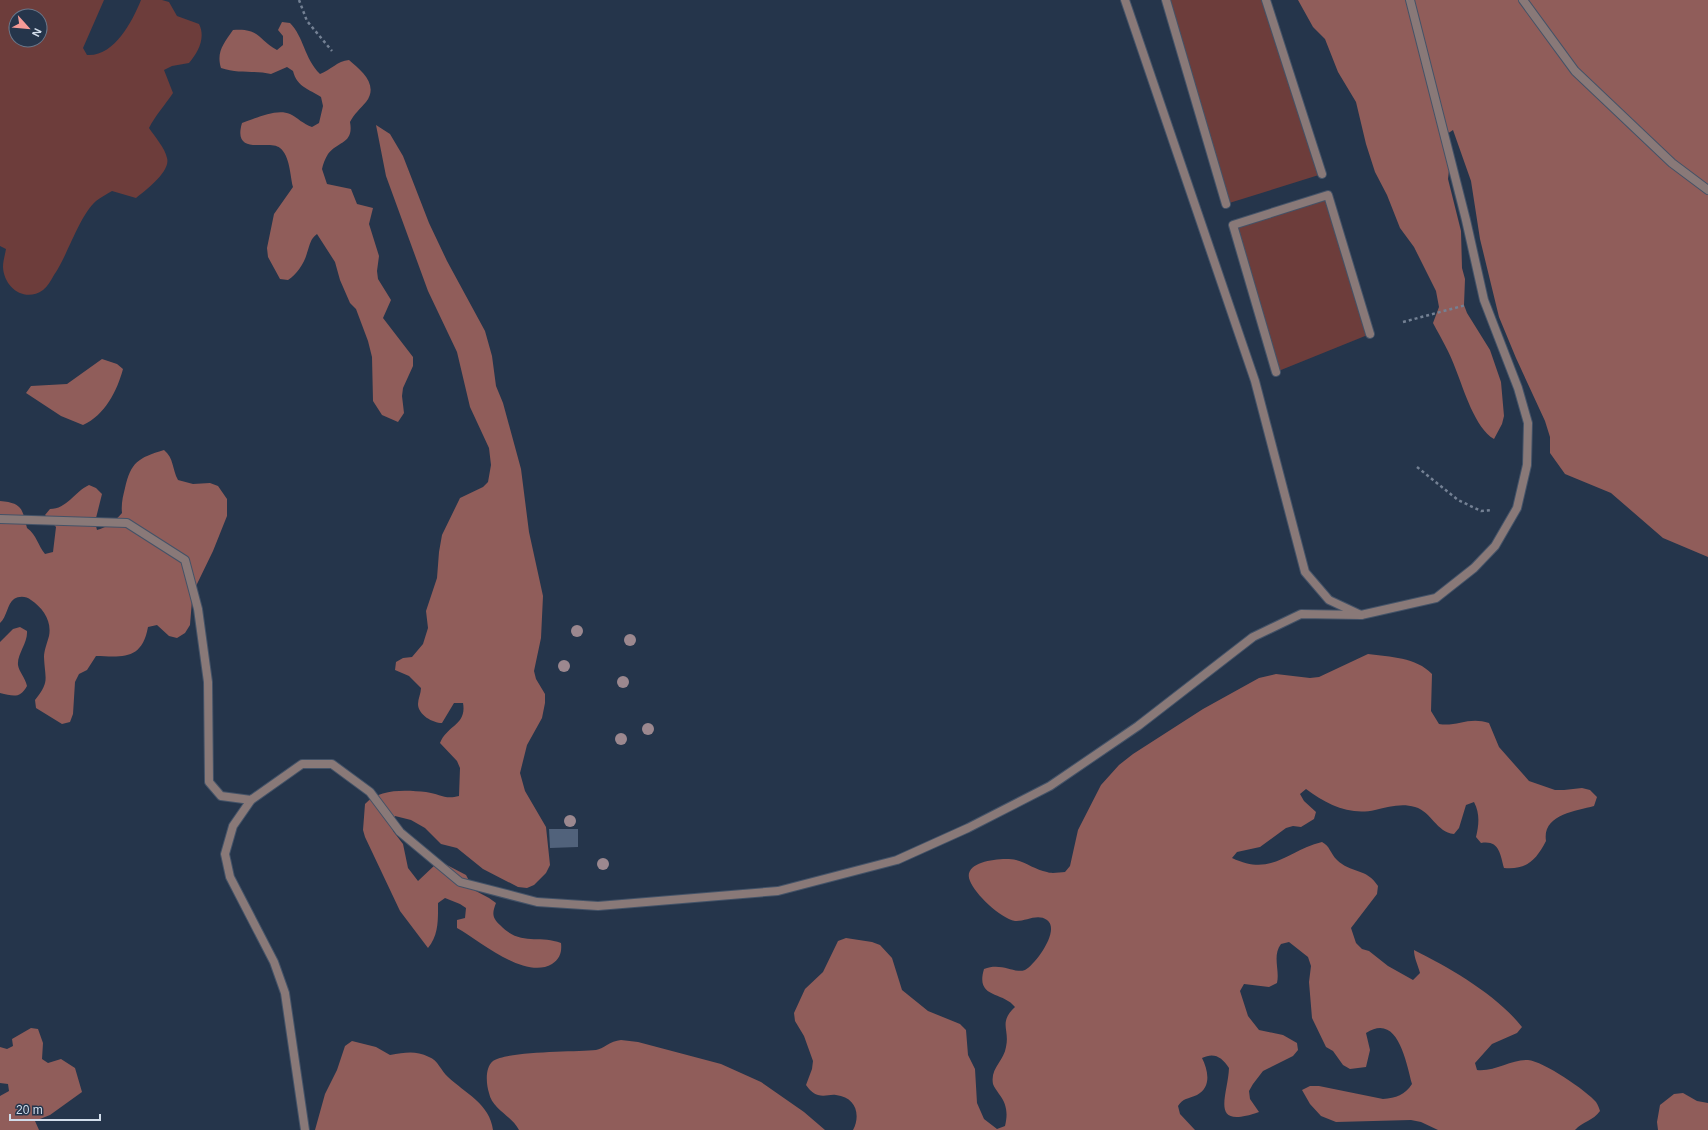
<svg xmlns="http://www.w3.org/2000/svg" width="1708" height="1130" viewBox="0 0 1708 1130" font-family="Arial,sans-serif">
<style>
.green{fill:#6d3d3b;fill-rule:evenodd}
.forest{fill:#905d5a}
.building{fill:#51627b}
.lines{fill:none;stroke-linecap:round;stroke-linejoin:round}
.service-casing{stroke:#445368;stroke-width:10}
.pedestrian-casing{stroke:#445368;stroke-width:10}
.minor-casing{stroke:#445368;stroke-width:10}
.tertiary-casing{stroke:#445368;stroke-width:10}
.path{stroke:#748194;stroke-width:2.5;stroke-dasharray:3 3;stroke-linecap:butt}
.service{stroke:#897978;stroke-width:8}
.pedestrian{stroke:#897978;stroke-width:8}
.minor{stroke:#897978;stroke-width:8}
.tertiary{stroke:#897978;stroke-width:8}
.tree{fill:#9c888f}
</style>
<rect width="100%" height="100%" fill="#25354b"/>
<path class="green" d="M0,0H104L83,48L87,55C114,57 132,22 141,0H162L169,2L177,16L199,24C206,38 198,52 189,63L172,66L164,70L173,93C165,105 155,116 149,128C155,137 165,148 167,158C171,171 146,190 136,198L112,191C107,194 101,197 96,201C79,216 68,255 54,275C51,280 48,286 43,290C25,303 4,288 3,267C3,261 5,255 6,249L0,246ZM16,16H40V40H16Z
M1166,0H1266L1322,174L1226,204Z
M1328,195L1370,334L1276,372L1233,225Z"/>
<path class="forest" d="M1298,0H1708V557L1663,538L1611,493L1565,474L1550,453V437L1545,421L1516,358L1499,317L1480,239L1471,181L1453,130L1447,134L1451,153L1448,179L1461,231L1462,268L1465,279L1464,305L1467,313L1490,350L1501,382L1504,416L1502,424L1494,439C1475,428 1464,390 1456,370C1450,353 1441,338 1433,323L1439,307L1436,291L1414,247L1400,228L1387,195L1375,172L1366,144L1356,102L1338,72L1325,39L1313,27Z
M282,22L290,23C304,37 304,58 320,74C331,70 337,61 349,60C362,71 379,85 366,102C360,109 354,114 350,122C354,144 338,141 328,154C325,159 323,164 322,169L327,184L351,189L357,204L373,208L369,224L379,256L377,271L378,279L391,300L383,318L413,357V366L403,388L402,396L404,413L398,422L382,415L373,401L372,357L368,341L356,309L350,303L340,280L335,262L317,234C310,239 310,245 307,253C304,264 297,274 288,280L280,279L268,257L267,248L274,214L293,187C290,175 290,156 280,148C269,139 232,157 242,123C256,118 277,108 290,114C298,118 303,124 312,127L319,123L323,106L321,97C309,89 297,87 293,71L287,67L271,74C255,70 238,74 221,68C216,52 224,43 233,30C260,28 257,39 277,50L283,45V36L278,30Z
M376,125L390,134L403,156L429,223L447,261L485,331L492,356L496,386L503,403L521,469L529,532L543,596L541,638L534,671L536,679L545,694V703L542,718L527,745L520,773L525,791L546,827L550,865L546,873L534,885L527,888L518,887L483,869L457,848L441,844L425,828L411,820L395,816L392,823L393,831L403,844L408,868L418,881L436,864H445L466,875L474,890L489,898L496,903C492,913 492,918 500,925C521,947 539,934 561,943C562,952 560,959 552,964C525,980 480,941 457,928V920L465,918L466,908L460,904L445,898L438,903C438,919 439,935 428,948L400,911L365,837L363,830L365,804C379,788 407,790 426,792C440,794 445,800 459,796L460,768L457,761L440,743C447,725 467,725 463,703H454L442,723C433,723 418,715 418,704C418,699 421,693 421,688L409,676L395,670L396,662L403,658L412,657L423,644L428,628L426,611L437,578L439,552L442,535L460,498L483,487L488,482L491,465L489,448L470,407L457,352L428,291L386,176Z
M102,359L117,364L123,369C117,391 105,415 83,425L61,416L26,393L31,386L67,384Z
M164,450C174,458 172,469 178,480L193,484L210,483L218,486L227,499V516L213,551L197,584L192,600L190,625L185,633L177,638L169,636L157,625L148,627C142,660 123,657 96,656L87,670L79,674L75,682L73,714L70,722L62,724L36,708L35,700C50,681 45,680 44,657C44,651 47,643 49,636C52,621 43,608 31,600C26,596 19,596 14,599C7,604 7,617 0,623V501C22,503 22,508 27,528C37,535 38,546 45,554L53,552L56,527L45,515L50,509C67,509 74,492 89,485L96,488L102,494L95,522L97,530C108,527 114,522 122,513C121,504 123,496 125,488C131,462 138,458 164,450Z
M20,627L27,631C28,643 17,654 18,665C19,672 25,677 27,686C20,699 13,696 0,693V642L13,629Z
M1368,654C1390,657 1416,657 1432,674L1431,711L1439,724C1457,727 1469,716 1489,723L1499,747L1529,781L1555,790H1564L1582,788L1590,790L1597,797L1594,806C1575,811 1542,815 1546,841C1536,860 1527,870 1504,868C1500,853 1499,840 1481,843L1476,837C1479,825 1480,813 1474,802L1466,805L1459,828L1454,834C1436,832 1432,812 1415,807C1401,803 1389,807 1375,810C1350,816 1326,804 1306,789L1300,794L1304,801L1316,812L1314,819L1301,827L1293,826L1286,828L1260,847L1237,852L1232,858C1272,877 1286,851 1322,842C1330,846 1330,853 1337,860C1350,873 1367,868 1378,886L1377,894L1351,928L1356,943L1362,949L1369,951L1388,966L1413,980L1420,973C1418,965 1414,958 1414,950C1450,968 1497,995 1522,1027L1517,1033L1492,1044L1475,1063L1477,1070C1495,1072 1511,1059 1528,1060C1543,1061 1587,1091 1596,1102C1598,1105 1599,1108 1600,1111C1593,1121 1583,1121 1575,1130H1438L1421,1122L1411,1120L1336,1122L1321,1116L1310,1104L1302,1090L1310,1086H1319L1383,1099C1396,1098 1405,1095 1412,1084C1406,1062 1398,1012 1366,1033L1370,1050L1366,1067L1350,1069L1343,1065L1333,1051L1326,1047L1312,1018L1309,982L1311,966L1308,957L1289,942L1281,944C1272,956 1280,970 1277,983L1269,987L1244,984L1240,991L1248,1016L1259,1030L1283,1035L1297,1043L1298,1050L1293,1056L1263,1071L1253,1084L1249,1091L1250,1099L1259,1112C1208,1130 1228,1096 1229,1068C1222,1057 1214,1052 1202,1058C1208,1070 1212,1087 1197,1095C1188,1099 1183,1098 1178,1106L1180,1114L1195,1130H853C861,1115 856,1097 836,1095C830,1094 825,1097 818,1095C812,1093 809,1089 806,1085L812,1069L813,1061L804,1036L795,1021L794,1013L805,989L823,972L838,941L846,938L872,942L880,945L892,958L902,990L928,1011L960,1024L966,1030L968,1055L975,1069L977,1103L984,1119L997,1129L1005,1126C1008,1114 1007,1104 999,1094C997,1091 994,1087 993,1084C990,1068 1004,1061 1006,1047C1010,1029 998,1023 1015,1007C1003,991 975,999 984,969C1002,962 1014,974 1025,970C1035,965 1061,930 1047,920C1037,913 1025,922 1015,921C1000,918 975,894 970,881C961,861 1003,857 1016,860C1027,863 1036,870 1047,872C1052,874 1060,872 1065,872L1070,866L1078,830L1101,785L1119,765L1133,754L1203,709L1259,678L1276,674L1310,678L1319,677Z
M31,1028L38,1029L43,1043L42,1059L48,1063L61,1059L75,1068L82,1092L50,1115L35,1121L39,1130H0V1096L9,1091L8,1084L0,1083V1047L7,1049L13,1046L12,1039Z
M621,1040L638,1042L721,1064L761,1082L804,1112L825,1130H519C512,1116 492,1109 489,1093C486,1084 485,1067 493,1061C507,1051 576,1052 596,1050C603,1049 610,1041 621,1040Z
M352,1041L376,1047L390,1055C405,1053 414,1050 429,1057C438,1060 441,1071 448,1077C465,1093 490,1104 493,1130H315L325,1094L337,1070L345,1046Z
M1683,1093L1697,1101L1708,1103V1130H1658L1657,1122L1660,1105L1674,1094Z"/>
<path class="building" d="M549,829H578V847L550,848Z"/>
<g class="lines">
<defs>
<path id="service" d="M1125,0L1255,381L1305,572L1329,600L1361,615L1436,598L1474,568L1495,546L1517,508L1527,465L1528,423L1518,388L1484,300L1466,220L1410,0
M251,800L233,826L225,854L230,877L274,962L285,993L305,1130"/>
<path id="pedestrian" d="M1166,0L1226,204
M1266,0L1322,174
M1276,372L1233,225L1328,195L1370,334"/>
<path id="minor" d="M0,519L127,523L185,560L198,609L208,682L209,782L221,796L251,800L302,764H332L370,792L400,832L460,882L537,902L598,906L778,891L897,860L968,828L1050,786L1138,726L1253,637L1301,614L1361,615"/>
<path id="tertiary" d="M1523,0L1575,71L1672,163L1708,190"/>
</defs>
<use href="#service" class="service-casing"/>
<use href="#pedestrian" class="pedestrian-casing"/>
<use href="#minor" class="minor-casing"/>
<use href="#tertiary" class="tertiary-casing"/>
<path class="path" d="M299,0L307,21L332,51
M1403,322L1466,305
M1417,467L1458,500L1481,511L1492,510"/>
<use href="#service" class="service"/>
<use href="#pedestrian" class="pedestrian"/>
<use href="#minor" class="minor"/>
<use href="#tertiary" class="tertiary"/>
</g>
<g class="tree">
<circle cx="577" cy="631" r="6"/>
<circle cx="630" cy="640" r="6"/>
<circle cx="564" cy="666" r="6"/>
<circle cx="623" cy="682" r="6"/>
<circle cx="648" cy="729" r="6"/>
<circle cx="621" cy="739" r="6"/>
<circle cx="570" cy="821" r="6"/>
<circle cx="603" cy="864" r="6"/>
</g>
<g transform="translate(28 28) rotate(117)"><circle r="19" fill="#25354b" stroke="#6a788b"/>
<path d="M0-3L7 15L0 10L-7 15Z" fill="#f59b97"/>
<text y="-6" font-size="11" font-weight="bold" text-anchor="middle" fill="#d2ddeb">N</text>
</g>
<path d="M10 1114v6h90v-6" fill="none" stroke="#d2ddeb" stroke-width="2"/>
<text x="16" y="1114" font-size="12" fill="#d2ddeb" stroke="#25354b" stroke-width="3" paint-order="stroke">20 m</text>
</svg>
